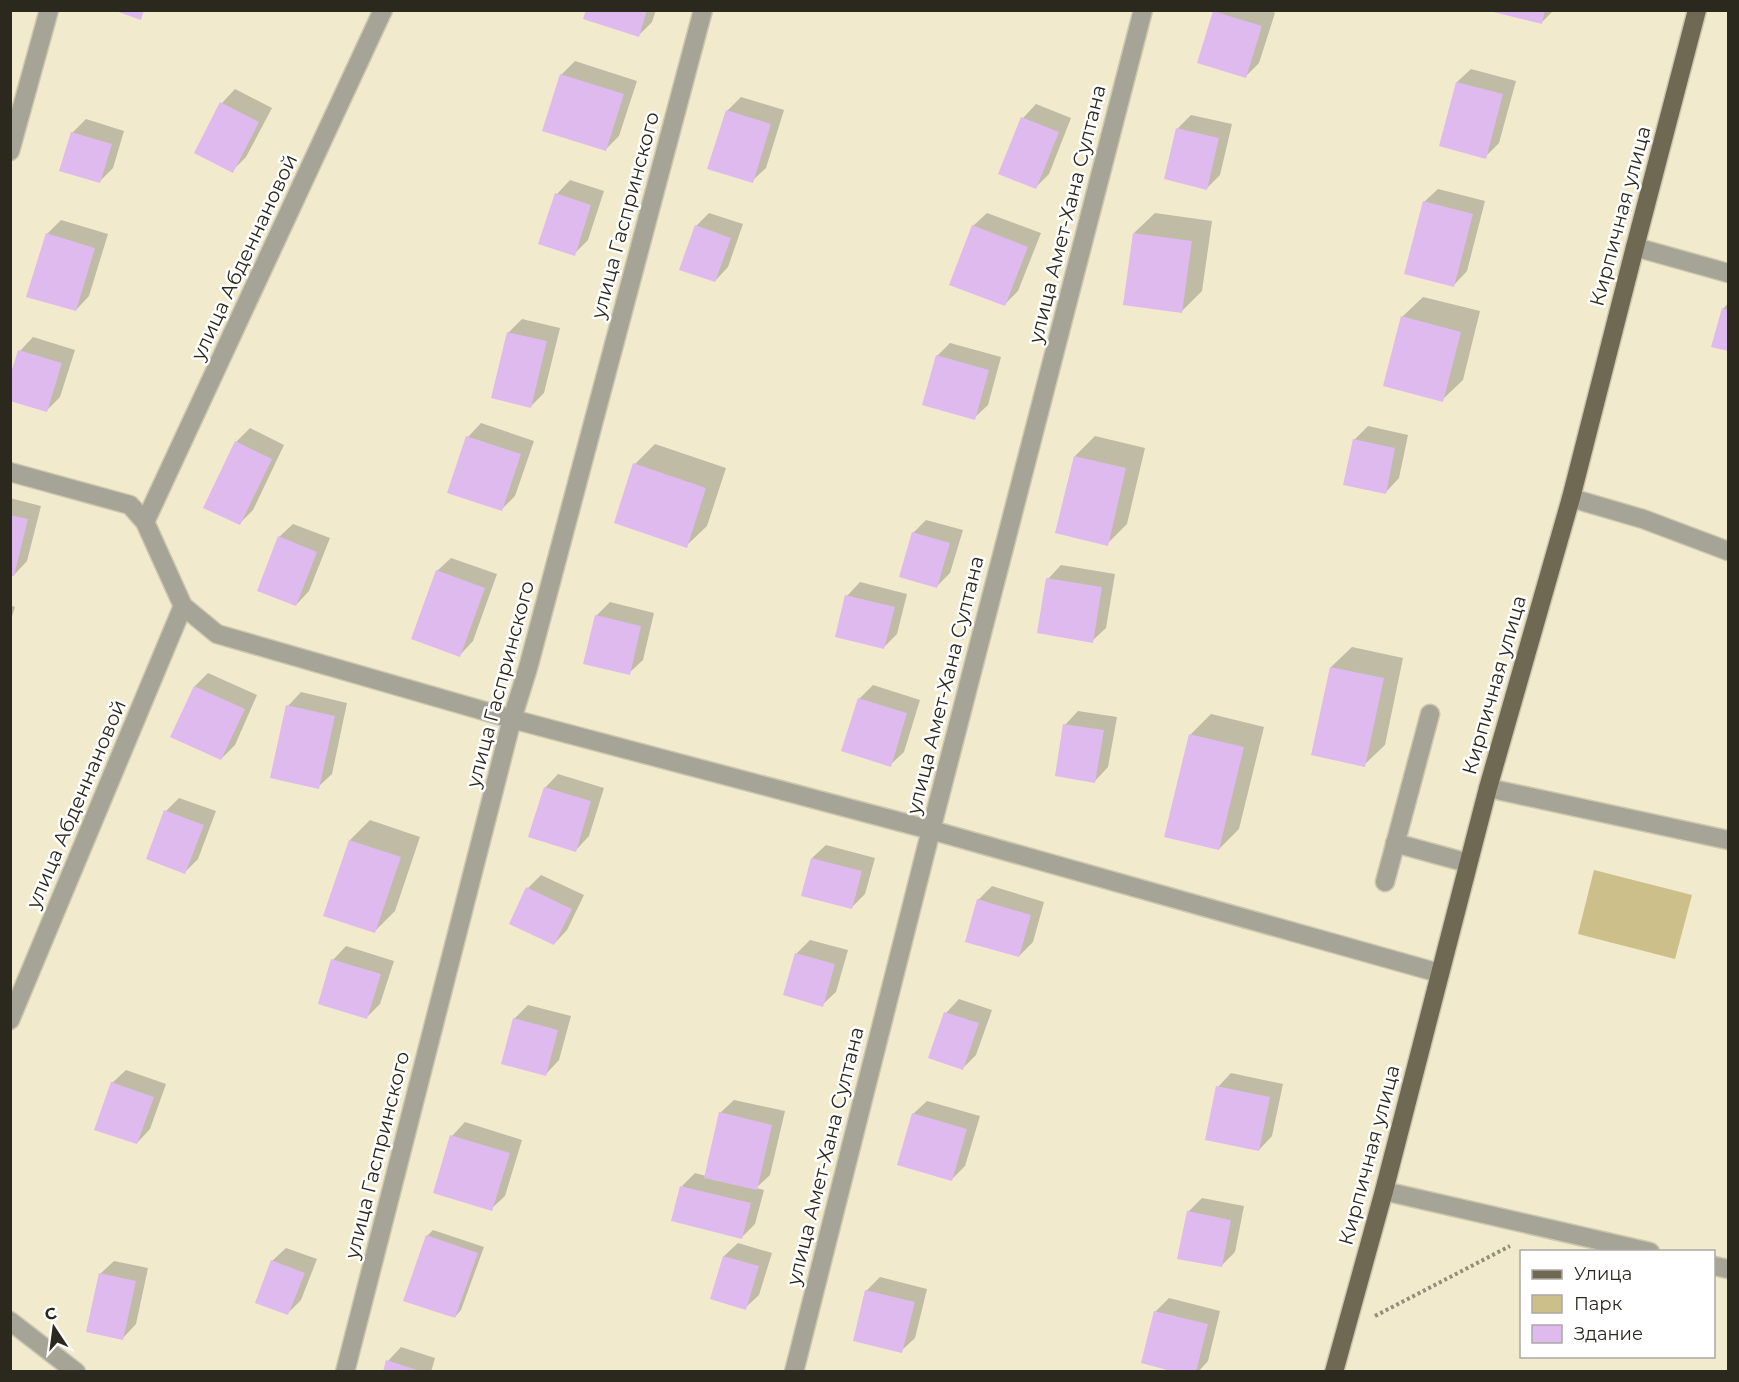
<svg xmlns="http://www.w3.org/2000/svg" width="1739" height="1382" viewBox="0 0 1739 1382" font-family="Montserrat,sans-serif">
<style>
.green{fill:#cdbf8a}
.shadow{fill:#0003}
.building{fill:#debaee}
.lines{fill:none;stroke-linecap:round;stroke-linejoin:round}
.minor-casing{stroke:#cdc7ae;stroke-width:21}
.major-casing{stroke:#cdc7ae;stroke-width:21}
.path{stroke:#938e7a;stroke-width:4;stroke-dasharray:3 3;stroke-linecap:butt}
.minor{stroke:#a6a397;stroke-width:18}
.major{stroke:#6f6954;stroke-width:18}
.labels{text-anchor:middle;stroke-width:5;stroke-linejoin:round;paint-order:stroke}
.street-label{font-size:20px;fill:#2b291e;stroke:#fff}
</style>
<rect width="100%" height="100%" fill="#f1eacd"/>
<path class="green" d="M1594,870L1692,895L1675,959L1578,934Z"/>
<path class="shadow" d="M587,10H656L652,22L639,35Z
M1216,10H1268L1275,13L1259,63L1246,76L1215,12Z
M1487,10H1554L1542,22Z
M575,61L637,81L619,136L606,149L561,75Z
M1471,69L1516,81L1499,143L1485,157L1457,82Z
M235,89L272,108L246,157L232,171L222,103Z
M741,97L784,110L766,168L752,181L727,111Z
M1036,104L1071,118L1049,174L1036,187L1000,173L1023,118Z
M1191,115L1232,124L1220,175L1207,188L1178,128Z
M86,119L124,131L113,168L99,182L72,133Z
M570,180L604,191L588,240L574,254L557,194Z
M1438,189L1485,201L1467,271L1454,285L1424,202Z
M709,213L743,224L728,267L715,281L696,226Z
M987,213L1041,233L1018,291L1005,304L973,226Z
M1155,213L1212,221L1202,291L1181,312L1134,233Z
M61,220L108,234L89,296L76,310L47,234Z
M1423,297L1480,311L1463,380L1442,400L1402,317Z
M1728,303V350L1713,346L1723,309Z
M522,319L560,328L544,393L531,406L508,333Z
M33,337L75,350L60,397L47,410L20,351Z
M950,343L1001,357L988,405L974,418L937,356Z
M481,423L534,441L515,496L502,509L468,437Z
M1368,426L1408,435L1399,478L1386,492L1354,440Z
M250,428L284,445L253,510L240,523L236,442Z
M1095,436L1145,448L1127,524L1107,544L1075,456Z
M655,444L726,468L707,526L686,546L635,464Z
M10,498L41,506L27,561L14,575L10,574Z
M926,520L963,530L950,573L937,586L913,533Z
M293,524L330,538L309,591L296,605L279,537Z
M451,558L497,574L473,641L460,655L437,571Z
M1061,565L1115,574L1106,628L1092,641L1048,579Z
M860,582L907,594L897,634L883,648L847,596Z
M610,602L654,613L643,660L629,673L596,616Z
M10,605L15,607L10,623Z
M1352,647L1403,658L1385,745L1364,765L1331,667Z
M208,673L257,695L235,745L221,759L195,686Z
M873,685L920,700L904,752L890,765L859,699Z
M301,692L347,703L332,774L318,787L288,706Z
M1078,711L1117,717L1108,767L1095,781L1065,725Z
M1211,714L1264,727L1239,829L1219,849L1191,734Z
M558,774L604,788L589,836L576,850L545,788Z
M179,798L216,811L198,859L185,872L166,811Z
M370,820L420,837L395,911L375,931L350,840Z
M826,845L875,858L865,894L852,907L812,858Z
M541,875L584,895L567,930L554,944L528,888Z
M992,886L1044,902L1033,942L1019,956L978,900Z
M810,940L848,950L836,992L822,1005L785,994L797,953Z
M346,946L394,961L380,1004L367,1017L333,960Z
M959,999L992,1010L976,1055L963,1068L946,1013Z
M528,1005L571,1016L559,1060L546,1074L514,1019Z
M126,1070L166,1084L150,1129L137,1143L112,1083Z
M1231,1073L1283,1084L1272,1136L1259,1150L1218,1087Z
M734,1100L785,1111L770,1175L756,1188L764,1190L755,1224L742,1237L682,1186L695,1173L706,1176L720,1113Z
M927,1101L980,1116L965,1166L952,1179L913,1114Z
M465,1122L522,1140L505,1196L491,1209L452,1136Z
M1202,1198L1244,1206L1235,1252L1221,1266L1188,1212Z
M433,1230L484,1247L461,1310L455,1317L427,1236Z
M738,1243L772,1253L759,1295L745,1308L724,1256Z
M286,1248L317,1259L301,1300L288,1313L272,1261Z
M114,1261L148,1268L136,1324L123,1338L100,1274Z
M880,1277L927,1289L915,1338L901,1351L866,1291Z
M1169,1298L1220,1311L1208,1361L1198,1372H1181L1155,1312Z
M401,1347L435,1358L431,1372H384L388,1361Z"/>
<path class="building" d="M113,10H144L141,20Z
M586,10H647L639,37L583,19Z
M1485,10H1545L1542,24Z
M1213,11L1262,26L1246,78L1197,63Z
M560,74L624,94L606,151L542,131Z
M1456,82L1503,94L1486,159L1439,146Z
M220,102L259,122L233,173L194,153Z
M726,110L771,124L753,183L707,169Z
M1021,117L1059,132L1036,189L998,174Z
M1176,128L1219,138L1207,190L1164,179Z
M71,132L112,144L100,183L59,171Z
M555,193L591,205L575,256L538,244Z
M1423,201L1473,214L1454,287L1404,274Z
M695,225L731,238L715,282L679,270Z
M972,225L1028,247L1005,306L949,285Z
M46,233L95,248L76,311L26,297Z
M1133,233L1192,241L1182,313L1123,305Z
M1722,308L1728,310V351L1711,347Z
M1401,316L1461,332L1443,402L1383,386Z
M507,332L547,341L531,408L491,398Z
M18,350L62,363L47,412L10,401V376Z
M936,355L989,370L975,420L922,405Z
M466,436L521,454L502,511L447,493Z
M1353,439L1395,448L1386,494L1343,485Z
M235,441L272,459L240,525L203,508Z
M1074,456L1126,468L1108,546L1055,533Z
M633,463L706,488L687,548L614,523Z
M10,515L28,519L14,576H10Z
M912,532L950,543L937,588L899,577Z
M278,536L317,552L296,606L257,591Z
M436,570L485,588L460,657L411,639Z
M1046,578L1102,587L1093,643L1037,633Z
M845,595L895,607L884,649L835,637Z
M595,615L641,626L630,675L583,664Z
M1330,667L1384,678L1365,767L1311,755Z
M194,686L245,709L221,760L170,737Z
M858,698L907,713L891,767L841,751Z
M286,705L335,716L319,789L270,778Z
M1063,724L1104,730L1095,783L1055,776Z
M1189,734L1244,747L1219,850L1164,837Z
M544,787L591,801L576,852L528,837Z
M164,810L204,825L185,874L146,859Z
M349,840L401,857L375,933L323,916Z
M811,858L862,871L852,909L801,896Z
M526,887L572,909L554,945L509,924Z
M977,899L1031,915L1019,957L965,942Z
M795,953L835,964L823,1007L783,995Z
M331,959L381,974L367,1019L318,1004Z
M944,1012L979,1023L963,1070L928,1058Z
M513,1018L558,1030L546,1076L501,1064Z
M111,1082L154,1097L137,1144L94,1130Z
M1216,1086L1270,1097L1259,1151L1205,1140Z
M719,1112L772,1125L757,1190L704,1178Z
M912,1113L967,1129L952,1181L897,1165Z
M450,1135L510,1153L492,1211L433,1193Z
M680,1186L751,1203L742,1239L671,1221Z
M1187,1211L1231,1220L1222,1267L1177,1259Z
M426,1235L478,1253L455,1318L403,1301Z
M723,1256L759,1266L746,1310L710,1299Z
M271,1260L305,1273L288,1315L255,1303Z
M99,1273L136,1281L123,1340L86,1332Z
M865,1290L915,1302L902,1353L853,1341Z
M1154,1311L1208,1324L1196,1372H1175L1141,1363Z
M386,1360L420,1371V1372H383Z"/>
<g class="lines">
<defs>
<path id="minor" d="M10,151L49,10
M1635,247L1728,273
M10,472L130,505L145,522L183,606L217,634L512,719L931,830L1439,973
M1571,498L1643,519L1728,551
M145,522L383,10
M1488,788L1728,840
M1395,843L1468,863
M1385,882L1430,714
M10,1020L183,606
M1384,1191L1650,1252
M1714,1266L1728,1269
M10,1321L76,1372
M345,1372L512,719L528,668L703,10
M794,1372L931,830L1143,10"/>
<path id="major" d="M1334,1372L1384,1191L1488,788L1571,498L1635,247L1697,10"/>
</defs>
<use href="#minor" class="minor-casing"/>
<use href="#major" class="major-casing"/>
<path class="path" d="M1375,1316L1510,1246"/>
<use href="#minor" class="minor"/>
<use href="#major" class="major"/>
</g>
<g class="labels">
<g class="street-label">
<text transform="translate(1067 214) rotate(-76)" y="7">улица Амет-Хана Султана</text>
<text transform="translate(625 215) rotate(-75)" y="7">улица Гаспринского</text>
<text transform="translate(1620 216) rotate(-75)" y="7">Кирпичная улица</text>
<text transform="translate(244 257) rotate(-65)" y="7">улица Абденнановой</text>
<text transform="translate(500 684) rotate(-75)" y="7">улица Гаспринского</text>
<text transform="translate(945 685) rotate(-76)" y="7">улица Амет-Хана Султана</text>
<text transform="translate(1494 685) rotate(-74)" y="7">Кирпичная улица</text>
<text transform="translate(76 804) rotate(-67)" y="7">улица Абденнановой</text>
<text transform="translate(377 1155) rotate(-76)" y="7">улица Гаспринского</text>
<text transform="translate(1369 1155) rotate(-75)" y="7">Кирпичная улица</text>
<text transform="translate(825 1156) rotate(-76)" y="7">улица Амет-Хана Султана</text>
</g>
</g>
<rect width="1739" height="1382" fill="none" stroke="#2b291e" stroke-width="24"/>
<rect x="1520" y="1250" width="195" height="108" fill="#ffffff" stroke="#aaa9a5" stroke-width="1.5"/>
<rect x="1532" y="1270" width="30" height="9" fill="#6f6954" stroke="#aaa9a5" stroke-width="1.5"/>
<text x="1574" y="1280" font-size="18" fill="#2b291e">Улица</text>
<rect x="1532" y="1295" width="30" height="18" fill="#cdbf8a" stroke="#aaa9a5" stroke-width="1.5"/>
<text x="1574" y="1310" font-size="18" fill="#2b291e">Парк</text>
<rect x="1532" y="1325" width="30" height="18" fill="#debaee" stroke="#aaa9a5" stroke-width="1.5"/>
<text x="1574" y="1340" font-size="18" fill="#2b291e">Здание</text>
<g transform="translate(54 1328) rotate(347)" stroke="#ffffff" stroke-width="4.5" paint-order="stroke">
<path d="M0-4.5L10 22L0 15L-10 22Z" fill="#2b291e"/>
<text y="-9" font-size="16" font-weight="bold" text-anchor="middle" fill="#2b291e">С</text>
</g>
</svg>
